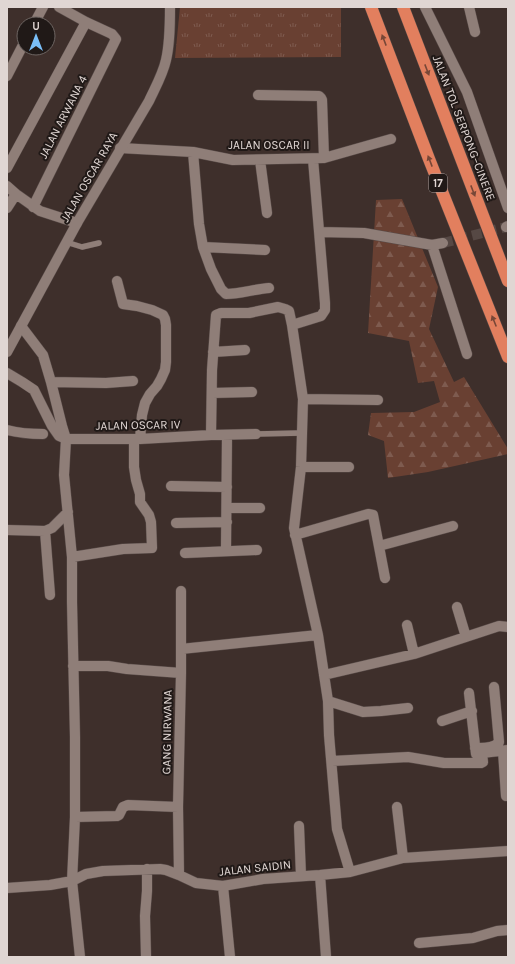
<svg xmlns="http://www.w3.org/2000/svg" width="515" height="964" viewBox="0 0 515 964" font-family="Karla,sans-serif">
<style>
.grass{fill:url(#grass-tufts)}
.forest{fill:url(#forest-firs)}
.lines{fill:none;stroke-linecap:round;stroke-linejoin:round}
.minor-tunnel{stroke:#564844;stroke-width:10;stroke-dasharray:10 5;stroke-linecap:butt}
.service-casing{stroke:#594c49;stroke-width:6}
.minor-casing{stroke:#594c49;stroke-width:11}
.tertiary-casing{stroke:#594c49;stroke-width:11}
.motorway-casing{stroke:#594c49;stroke-width:13}
.service{stroke:#8f7e78;stroke-width:5.5}
.minor{stroke:#8f7e78;stroke-width:10}
.tertiary{stroke:#8f7e78;stroke-width:10}
.motorway{stroke:#e27f5e;stroke-width:12}
.oneway{fill:#774737}
.labels{text-anchor:middle;stroke-width:4;stroke-linejoin:round;paint-order:stroke}
.shield{fill:#201917;stroke:#a69d9b;stroke-width:1}
.shield-label{font-size:11px;font-weight:bold;fill:#e0d6d3}
.street-label{font-size:12px;fill:#e0d6d3;stroke:#201917}
</style>
<defs>
<pattern id="grass-tufts" width="24" height="20" patternUnits="userSpaceOnUse"><rect width="24" height="20" fill="#694032"/><path d="M3 7l-1-3M5 7V3M7 7l1-3M15 17l-1-3M17 17v-4M19 17l1-3" fill="none" stroke="#7e5b4f"/></pattern>
<pattern id="forest-firs" width="22" height="20" patternUnits="userSpaceOnUse"><rect width="22" height="20" fill="#694032"/><path d="M5 1l3.5 6h-7zM16 11l3.5 6h-7z" fill="#7e5b4f"/></pattern>
</defs>
<rect width="100%" height="100%" fill="#3e2f2b"/>
<path class="grass" d="M180,7H341V57L175,58Z"/>
<path class="forest" d="M402,199L438,287L429,329L454,382L464,377L508,449V454L428,472L388,478L384,441L368,435L371,413L414,412L440,402L434,381L418,383L409,341L368,333L376,200Z"/>
<g class="lines">
<path class="minor-tunnel" d="M443,243L506,227"/>
<defs>
<path id="service" d="M66,242L82,247L99,243
M256,434L302,433"/>
<path id="minor" d="M425,7L467,92L508,208
M469,7L475,32
M34,24L43,7
M7,76L24,43
M258,95L319,96L321,98L322,100L324,158
M120,148L193,152L233,160L324,158L391,139
M193,152L199,224L203,247L211,269L221,289L226,294C240,294 255,289 269,288
M260,160L267,213
M7,168L86,22
M7,186L16,194L40,211L77,223
M33,207L115,41L116,39L112,34L86,22L59,7
M7,208L16,194
M506,227L508,226
M320,232L364,233L432,245L443,243
M432,245L467,354
M203,247L265,250
M117,281L123,304L137,306L152,310L163,315L165,319L166,325V362L165,370L161,379L157,386L150,394L145,403L142,415L140,439
M292,325L321,316L325,310V303L313,159
M21,326L43,355L51,382L62,426L66,439L64,475L72,557V602L75,737V817L72,881L80,957
M213,352L245,350
M7,373L22,382L34,390L52,426L59,436L66,439H140L211,435L256,434
M51,382L106,383L133,381
M212,393L252,392
M303,399L378,400
M7,430C19,433 30,434 43,434
M211,435L212,370L216,315L221,313H249L278,307L285,309L289,311L292,325L303,399L301,467L294,528L318,635L328,701L329,735L337,829L350,872
M301,467H349
M171,486L227,487
M227,508H260
M176,523L227,522
M7,530L45,531L52,528L68,512
M45,531L50,595
M295,535L368,514L373,515L385,578
M379,546L453,526
M226,550L227,435
M185,553L257,550
M72,557L123,549L152,548L151,522L149,515L140,502V494L136,480L134,467V439
M457,607L466,637
M407,625L414,654
M181,649L318,635
M73,666H108L127,669L181,673
M324,675L414,654L499,626L508,627
M469,693L476,754
M328,701L363,712L381,711L408,708
M442,721L472,711
M475,748C483,748 494,749 499,742L494,687
M503,751L506,796
M332,761L408,757L444,763H481L483,762L482,753L508,750
M397,807L403,858
M75,817L117,816L119,815L123,807L128,805L178,807
M299,826L301,876
M179,875L178,807L181,673V591
M320,875L326,957
M223,886L230,957
M7,888L50,885L72,881L86,874L103,871L160,869L166,870L179,875L196,883L223,886L263,879L320,875L350,872L403,858L508,851
M419,943L473,938L497,931L508,930
M146,957L145,916L147,891V869"/>
<path id="tertiary" d="M7,352L77,223L149,101C155,88 163,74 166,60C170,43 170,25 170,7"/>
<path id="motorway" d="M371,7L429,159L508,357
M403,7L508,281"/>
</defs>
<use href="#service" class="service-casing"/>
<use href="#minor" class="minor-casing"/>
<use href="#tertiary" class="tertiary-casing"/>
<use href="#motorway" class="motorway-casing"/>
<use href="#service" class="service"/>
<use href="#minor" class="minor"/>
<use href="#tertiary" class="tertiary"/>
<use href="#motorway" class="motorway"/>
</g>
<defs><path id="oneway-solid" d="M-6-.8H1V-3.2L6.5 0L1 3.2V.8H-6Z"/></defs>
<g class="oneway">
<use href="#oneway-solid" transform="translate(384 40) rotate(-111)"/>
<use href="#oneway-solid" transform="translate(427 70) rotate(69)"/>
<use href="#oneway-solid" transform="translate(430 161) rotate(-111)"/>
<use href="#oneway-solid" transform="translate(473 191) rotate(69)"/>
<use href="#oneway-solid" transform="translate(494 321) rotate(-112)"/>
</g>
<g class="labels">
<rect class="shield" x="429" y="174" width="18" height="18" rx="3"/>
<g class="shield-label">
<text x="438" y="187">17</text>
</g>
<g class="street-label">
<text transform="translate(63 117) rotate(-63)" y="4">JALAN ARWANA 4</text>
<text transform="translate(464 128) rotate(69)" y="4">JALAN TOL SERPONG–CINERE</text>
<text x="269" y="149">JALAN OSCAR II</text>
<text transform="translate(89 177) rotate(-60)" y="4">JALAN OSCAR RAYA</text>
<text transform="translate(138 425) rotate(-1)" y="4">JALAN OSCAR IV</text>
<text transform="translate(167 732) rotate(-89)" y="4">GANG NIRWANA</text>
<text transform="translate(255 868) rotate(-6)" y="4">JALAN SAIDIN</text>
</g>
</g>
<rect width="515" height="964" fill="none" stroke="#e0d6d3" stroke-width="16"/>
<g transform="translate(36 36)"><circle r="19" fill="#201917" stroke="#6d6562"/>
<path d="M0-3L7 15L0 10L-7 15Z" fill="#7abff8"/>
<text y="-6" font-size="11" font-weight="bold" text-anchor="middle" fill="#e0d6d3">U</text>
</g>
</svg>
